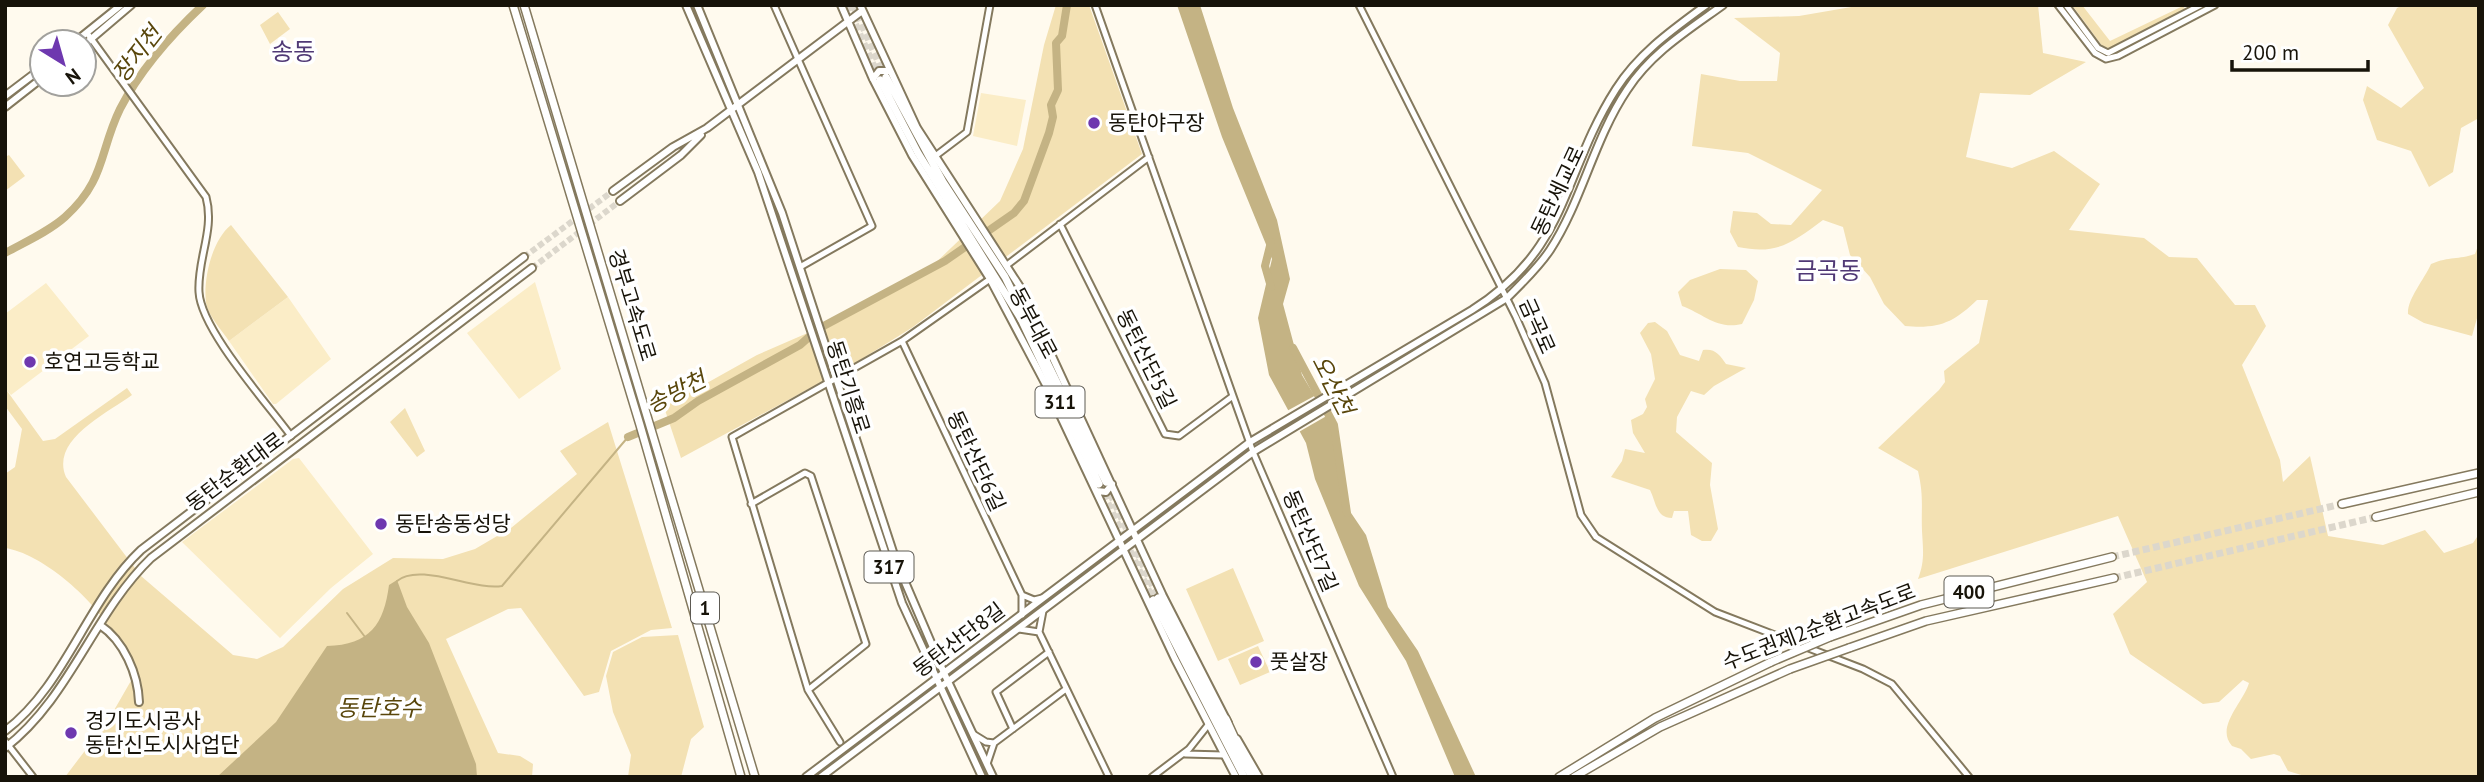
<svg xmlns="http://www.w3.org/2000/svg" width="2484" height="782" viewBox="0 0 2484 782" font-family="'PT Sans','Noto Sans KR',sans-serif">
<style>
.built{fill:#fbedc7}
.green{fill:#f3e1b3}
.water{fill:#c4b384}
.pier{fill:#fffaee}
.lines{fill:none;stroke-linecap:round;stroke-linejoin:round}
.stream{stroke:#c4b384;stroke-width:2}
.river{stroke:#c4b384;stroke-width:8}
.major-tunnel{stroke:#dcd7cc;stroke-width:6;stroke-dasharray:6 3;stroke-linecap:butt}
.highway-tunnel{stroke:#dcd7cc;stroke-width:7;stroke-dasharray:7 3.5;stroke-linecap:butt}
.minor-casing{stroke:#84795e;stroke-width:9}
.major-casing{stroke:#84795e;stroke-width:10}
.highway-casing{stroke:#84795e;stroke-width:10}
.minor{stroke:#fff;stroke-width:5}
.major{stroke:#fff;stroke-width:6}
.highway{stroke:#fff;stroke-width:7}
.highway-bridge-casing{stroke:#84795e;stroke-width:10;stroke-linecap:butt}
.highway-bridge{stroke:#fff;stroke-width:7}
.poi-dot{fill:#6e38af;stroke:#fff;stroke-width:2.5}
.labels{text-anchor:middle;stroke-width:7;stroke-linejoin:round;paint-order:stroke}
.shield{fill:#fff;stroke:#5d5a53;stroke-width:2}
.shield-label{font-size:19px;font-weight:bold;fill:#171309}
.poi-label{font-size:21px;fill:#171309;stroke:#fff;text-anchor:start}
.street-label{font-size:21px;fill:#171309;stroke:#fff}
.water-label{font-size:23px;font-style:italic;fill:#59460b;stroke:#fff}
.quarter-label{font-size:24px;fill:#503975;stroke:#fff}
</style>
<rect width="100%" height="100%" fill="#fffaee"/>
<path class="built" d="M981,93L1026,100L1017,146L973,136Z
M535,282L561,369L519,399L467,333Z
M46,283L89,336L11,395L5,388V314Z
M288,297L331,359L276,404H273L229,341Z
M299,458L373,554L331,588L280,638L182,542L293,459Z"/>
<path class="green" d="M1056,5H1089L1142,154L913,327L849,367L681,458L664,407L757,355L826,325L927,271L1000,201L1023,149L1044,45Z
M1863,5H2038L2043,53L2086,62L2030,95L1980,93L1966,157L2012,168L2054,151L2100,184L2069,230L2144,238L2169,257L2197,258L2235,305H2255L2266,326L2242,365L2280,460L2283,482L2310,456L2328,536L2383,545L2425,530L2444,553L2473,543L2479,534V777H2308L2288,771L2280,756L2274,754L2251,759L2241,749L2232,746C2215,727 2243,703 2249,683L2243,680L2219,702L2203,704L2130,654L2113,614L2147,582L2118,516L1918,579C1925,561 1923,550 1922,531C1921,506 1924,497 1918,471L1878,448L1939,390L1945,382L1944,371L1979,343L1988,300H1977C1953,323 1939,329 1905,326L1884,304L1870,277L1850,255L1843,227L1823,220C1792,243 1777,255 1738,247L1730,232L1733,211L1757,213L1771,224L1791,225L1822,190L1748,153L1692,146L1701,74L1740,81H1777L1780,53L1734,18L1799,16Z
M2072,5H2082L2110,41L2183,6L2185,9L2109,48L2103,47Z
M2403,5H2479V118L2461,128L2453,172L2429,187L2411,151L2377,140L2363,100L2367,86L2401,108L2424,88L2388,25L2397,8Z
M278,12L290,29L270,44L260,25Z
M9,155L25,176L5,191V157Z
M231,225L288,297L229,341C221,329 209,317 206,303C203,279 212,240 231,225Z
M2479,243V311L2472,336L2424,323L2408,314C2407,299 2424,280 2431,264C2450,256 2458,260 2475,254Z
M1720,269L1746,270L1758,281L1754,300L1742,324C1717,330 1704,314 1682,306L1678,292L1690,280Z
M1655,322L1667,331L1680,355L1699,361L1703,350C1715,348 1720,355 1726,364L1746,368L1714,386L1704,395L1691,391L1677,417L1676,432L1712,463L1710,485L1718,529L1711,541H1702L1691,535L1688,511H1674L1672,518C1656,518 1656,502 1650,490L1611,477L1622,461L1625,449L1645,453L1633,433L1631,420L1643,414L1647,407L1645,399L1655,379L1651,354L1640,333L1648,323Z
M5,388L43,441L55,439L127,388L132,395C106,414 50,440 66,477L141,576L233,655L257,659L283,647L343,589L393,558L443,559L475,549L511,528L577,474L560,451L608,422L672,628L651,630L611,651L599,692L584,696L521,608L508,609L446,639L498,753L520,756L533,764L532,777H65L109,719L132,679C125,663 119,644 110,629C92,598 41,553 5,548V474L15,467L22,429L5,406Z
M405,408L425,451L417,457L390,422Z
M1233,568L1264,641L1218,661L1186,589Z
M678,635L704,727L691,739L681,777H628L631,755L613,712L606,676L613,652L642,637Z
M1258,646L1270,672L1240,685L1228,659Z"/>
<path class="water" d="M1177,5H1200L1233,108L1277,220L1290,279L1283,304L1302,375L1331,423L1345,504L1366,535L1388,607L1418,651L1476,777H1455L1406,661L1359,586L1315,479L1306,443L1269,375L1258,318L1272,259L1222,137Z
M397,580L407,607L429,643L476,764L477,777H217L276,722L327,646C370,645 384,624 389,585Z"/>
<path class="pier" d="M1318,394L1330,414L1297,433L1285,412Z"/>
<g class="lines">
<path class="stream" d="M397,581C420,562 474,591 502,586L628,437
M347,613L365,637"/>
<path class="river" d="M5,253C25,242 48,232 65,217C106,180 99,152 120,109C140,70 171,35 203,5
M1271,287L1265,266L1271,242
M1293,348L1334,425L1347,513
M628,437L674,418L698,401L800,345L818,329L945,261L1014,213L1024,201L1049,133L1053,117L1051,105L1058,90L1056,43L1062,36L1067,5"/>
<path class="major-tunnel" d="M524,257L613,191
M532,268L620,201"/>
<path class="highway-tunnel" d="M847,5L879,78
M853,5L885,77
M1099,484L1153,600
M1106,484L1158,598
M2112,557L2342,504
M2114,578L2376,517"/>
<defs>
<path id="minor" d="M774,5L872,226L800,267
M1359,5L1516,317L1545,383L1581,515L1596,537L1715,612L1863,669L1892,684L1969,777
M2058,5L2095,53L2106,59L2118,56L2215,5
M2066,5L2098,48L2108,53L2201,5
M87,33L206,197C215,230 197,259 199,292C201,330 267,403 291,436
M934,157L967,132L990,5
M1060,224L1165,434L1179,436L1233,396L1095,5
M1007,265L1149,157
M902,341L1022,595V615
M1233,396L1253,452L1393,777
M751,504L805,473L811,476L866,644L808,690
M1022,595L1034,600L1042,598
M1043,611L1039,632L1109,777
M1019,629L1039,632
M1013,729L996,692L1049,652
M973,734L986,742L994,743
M5,741L33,777
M840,742L808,690L732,437L902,341L990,279
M1185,754L1224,755
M987,764L994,743L1066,689
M1152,777L1189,749L1208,725"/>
<path id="major" d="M686,5L758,172L902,603L982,777
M697,5L782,213L896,561L944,673L993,777
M841,5L873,79L912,155L990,279L1045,383L1175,659L1236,777
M860,5L917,128L1020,287L1163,596L1228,723
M75,42L121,5
M84,45L131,5
M873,79L879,71H888
M5,96L42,68
M5,107L42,78
M613,191L673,147L707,128L862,11
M620,201L681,155L701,135
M1097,491L1106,492L1112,484
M100,625C124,641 138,674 139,702
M5,731C66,685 86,602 141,550L524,257
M1237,739L1259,777
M5,748C70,698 93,614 151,558L532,268
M806,777L1250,442L1472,310C1570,248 1561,175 1616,89C1639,53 1672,30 1706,5
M821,777L1253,452L1507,298C1522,283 1538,268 1550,250C1582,201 1594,139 1627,90C1651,53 1687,31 1723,5"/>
<path id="highway" d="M513,5L640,425L741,777
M524,5L755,777
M886,77L943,182L1005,277L1106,482
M880,80L918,153L1021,319L1099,484
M2342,504L2479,473
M2376,517L2479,492
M1158,598L1252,777
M1153,600L1244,777
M1830,637L1921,605L2112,557
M1849,648L1926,621L2114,578
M1226,719L1237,743
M1559,777L1655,718L1771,662
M1574,777L1660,727L1790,669"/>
</defs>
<use href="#minor" class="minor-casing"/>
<use href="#major" class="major-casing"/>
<use href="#highway" class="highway-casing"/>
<use href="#minor" class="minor"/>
<use href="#major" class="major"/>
<use href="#highway" class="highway"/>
<defs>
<path id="highway-bridge" d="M1771,662L1830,637
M1790,669L1849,648"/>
</defs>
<use href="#highway-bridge" class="highway-bridge-casing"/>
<use href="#highway-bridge" class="highway-bridge"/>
</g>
<g class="poi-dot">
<circle cx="1094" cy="123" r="7"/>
<circle cx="30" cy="362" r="7"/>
<circle cx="381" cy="524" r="7"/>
<circle cx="1256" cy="662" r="7"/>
<circle cx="71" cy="733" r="7"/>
</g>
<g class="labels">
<g class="shield">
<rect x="1035.5" y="386.5" width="49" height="31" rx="5"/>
<rect x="864.5" y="551.5" width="49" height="31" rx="5"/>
<rect x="1944.5" y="576.5" width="49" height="31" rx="5"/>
<rect x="691" y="592.5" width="28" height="31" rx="5"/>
</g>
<g class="shield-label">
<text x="1060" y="409">311</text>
<text x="889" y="574">317</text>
<text x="1969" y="599">400</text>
<text x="705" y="615">1</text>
</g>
<g class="poi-label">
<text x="1108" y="130">동탄야구장</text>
<text x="44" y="369">호연고등학교</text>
<text x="395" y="531">동탄송동성당</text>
<text x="1270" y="669">풋살장</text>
<text x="85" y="728">경기도시공사<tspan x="85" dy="24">동탄신도시사업단</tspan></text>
</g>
<g class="street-label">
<text transform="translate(1558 191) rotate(-65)" y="7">동탄세교로</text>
<text transform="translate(632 305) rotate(73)" y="7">경부고속도로</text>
<text transform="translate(1033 323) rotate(62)" y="7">동부대로</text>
<text transform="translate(1537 326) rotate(66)" y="7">금곡로</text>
<text transform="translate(1146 359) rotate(64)" y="7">동탄산단5길</text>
<text transform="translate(848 387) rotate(72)" y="7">동탄기흥로</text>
<text transform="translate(976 461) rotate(65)" y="7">동탄산단6길</text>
<text transform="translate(235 472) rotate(-37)" y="7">동탄순환대로</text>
<text transform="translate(1310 541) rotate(67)" y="7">동탄산단7길</text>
<text transform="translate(1819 627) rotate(-21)" y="7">수도권제2순환고속도로</text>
<text transform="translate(959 640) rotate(-37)" y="7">동탄산단8길</text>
</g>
<g class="water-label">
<text transform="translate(137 54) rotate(-52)" y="8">장지천</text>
<text transform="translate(1333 385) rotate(63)" y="8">오산천</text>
<text transform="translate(676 392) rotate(-27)" y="8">송방천</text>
<text x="379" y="716">동탄호수</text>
</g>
<g class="quarter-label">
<text x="293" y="60">송동</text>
<text x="1828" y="279">금곡동</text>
</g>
</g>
<rect width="2484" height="782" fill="none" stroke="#171309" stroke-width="14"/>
<g transform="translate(63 63) rotate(143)"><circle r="33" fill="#ffffff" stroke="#a2a19d" stroke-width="2"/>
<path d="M0-5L12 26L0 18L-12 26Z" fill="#6e38af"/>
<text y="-10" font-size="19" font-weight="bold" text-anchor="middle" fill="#171309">N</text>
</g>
<path d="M2232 60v10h136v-10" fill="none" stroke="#171309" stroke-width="3.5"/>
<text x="2242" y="60" font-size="21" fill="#171309" stroke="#ffffff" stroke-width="5" paint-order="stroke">200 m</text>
</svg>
